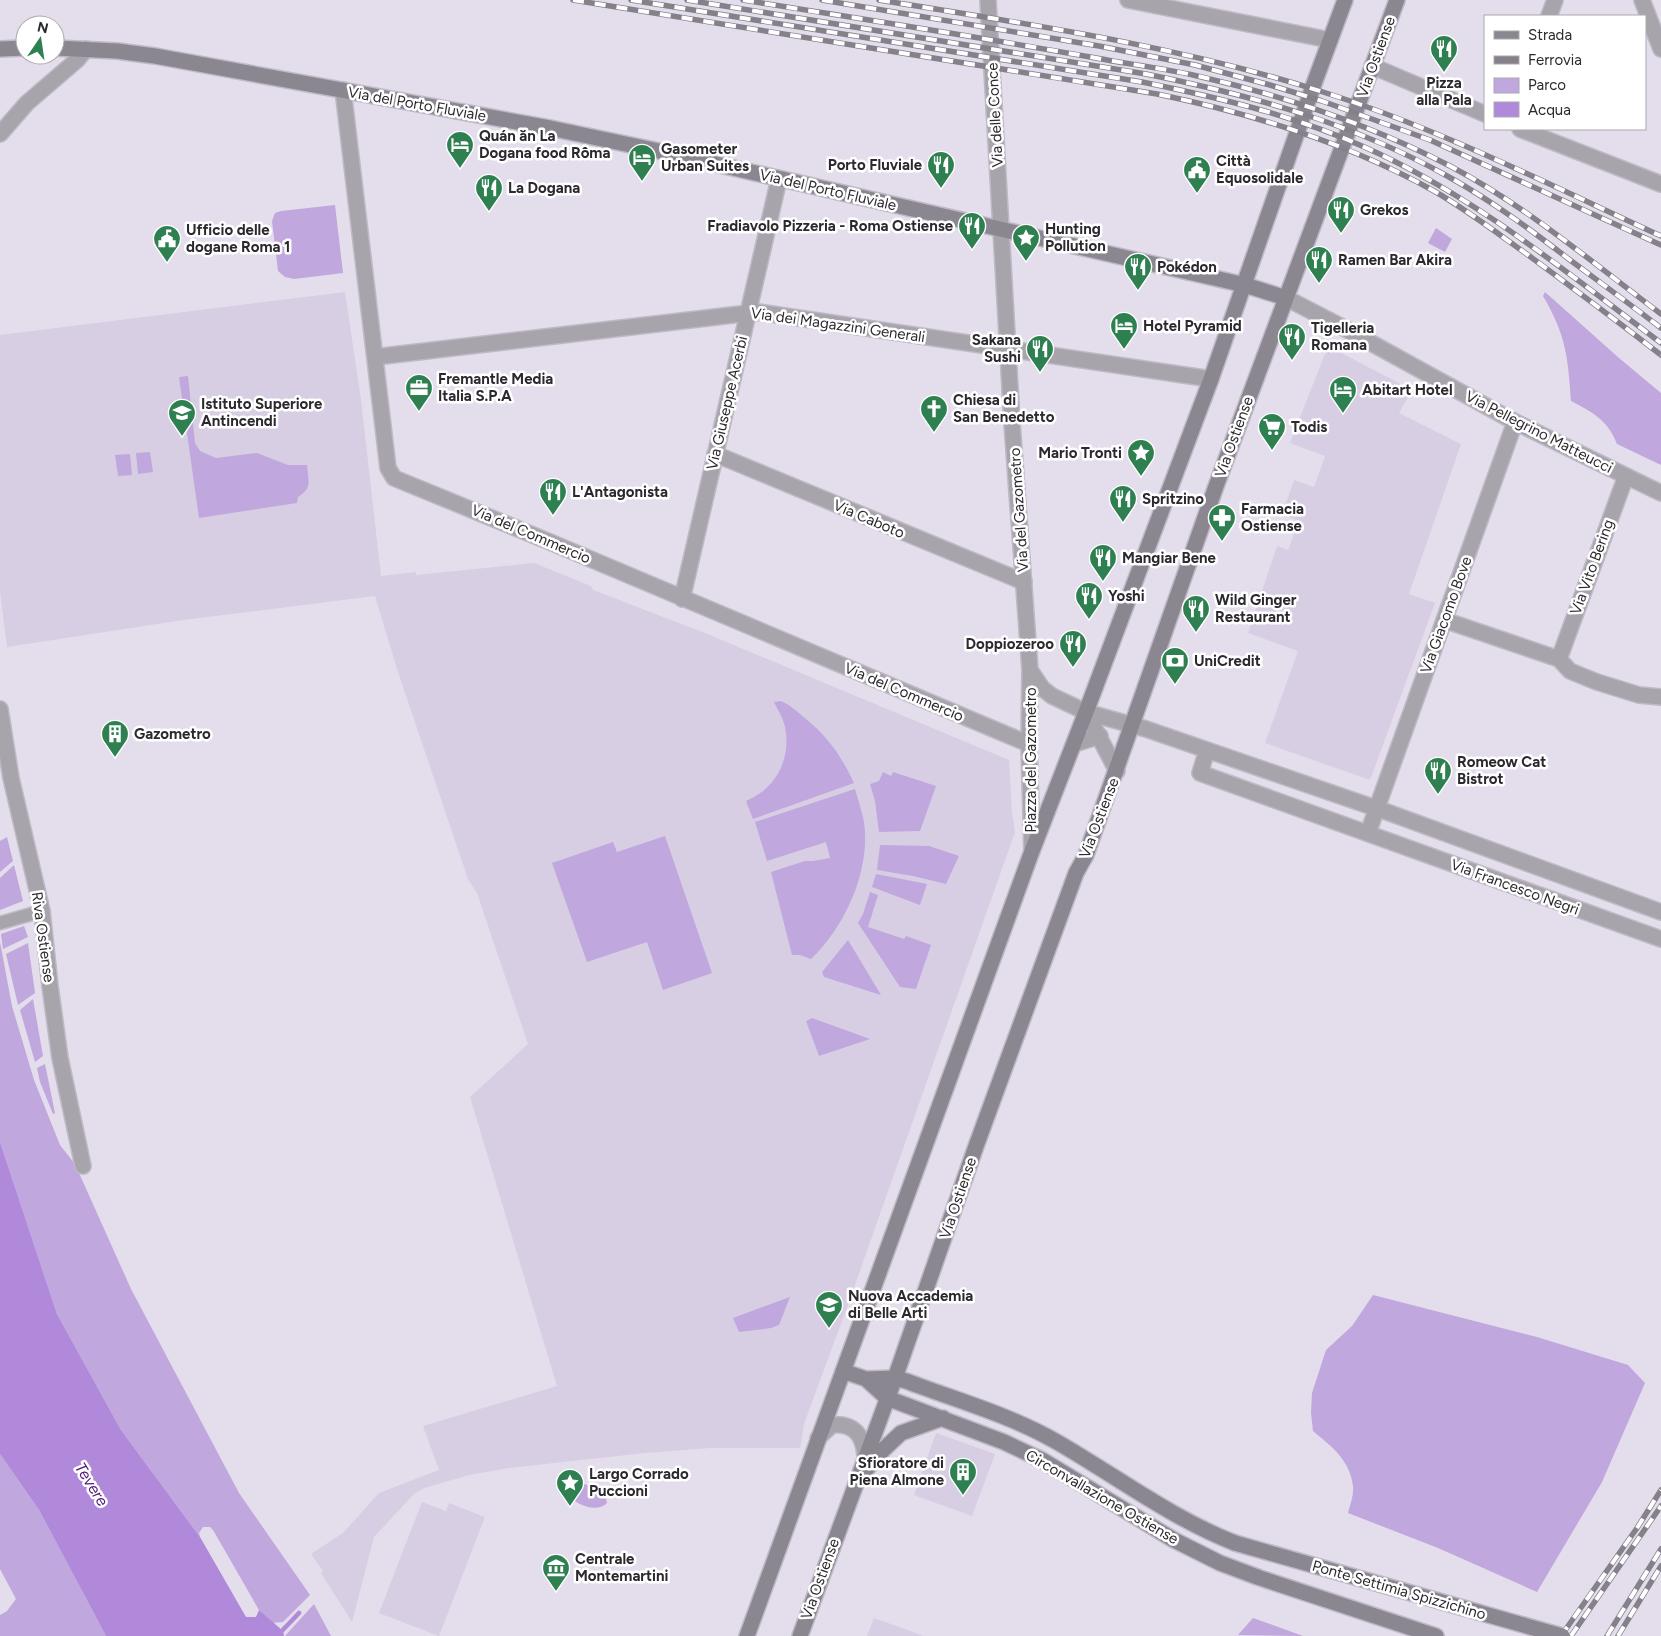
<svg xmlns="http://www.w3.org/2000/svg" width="1661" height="1636" viewBox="0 0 1661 1636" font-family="Figtree,sans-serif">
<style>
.built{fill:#d7cee3}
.green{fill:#c0a7dd}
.water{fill:#b089db}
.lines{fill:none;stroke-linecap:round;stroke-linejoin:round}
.stream{stroke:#b089db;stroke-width:4.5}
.pedestrian-casing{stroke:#bfb9c6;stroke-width:15}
.minor-casing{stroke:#bfb9c6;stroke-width:18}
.tertiary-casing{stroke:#bfb9c6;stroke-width:18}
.secondary-casing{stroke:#bfb9c6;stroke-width:18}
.pedestrian{stroke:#a7a4ab;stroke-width:12}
.minor{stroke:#a7a4ab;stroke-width:15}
.tertiary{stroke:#a7a4ab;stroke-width:15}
.secondary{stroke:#8b8791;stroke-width:15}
.rail-casing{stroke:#85808a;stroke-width:5.5}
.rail{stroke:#fff;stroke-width:4;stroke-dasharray:11;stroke-linecap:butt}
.secondary-bridge-casing{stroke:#bfb9c6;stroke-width:18;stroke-linecap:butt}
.secondary-bridge{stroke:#8b8791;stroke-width:15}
.labels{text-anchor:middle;stroke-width:5;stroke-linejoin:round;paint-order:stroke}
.street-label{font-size:15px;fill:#2b282e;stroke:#fff}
.poi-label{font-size:15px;font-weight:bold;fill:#2b282e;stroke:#fff;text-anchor:start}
.water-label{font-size:16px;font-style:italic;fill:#4f1979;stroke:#fff}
</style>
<rect width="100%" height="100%" fill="#e4ddec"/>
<path class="built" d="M345,292L361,400L381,576L416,572V575L534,563L591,586L593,590L705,633L1009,760L1012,813L1015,832L845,1313L804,1424L800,1448H710L645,1453L509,1468L469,1475L424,1488L414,1494L374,1537L352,1622L321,1573L323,1571L311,1554L343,1533L379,1493L439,1470L423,1426L557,1386L470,1097L528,1044L477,893L468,879L398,672L375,596L183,620L7,647L0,592V335Z
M1328,346L1412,390L1399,413L1461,444L1409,594L1435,603L1370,780L1265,743L1298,651L1248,633L1277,546L1288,550L1299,521L1282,514L1294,480L1314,487L1325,456L1290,443Z
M936,1433L995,1454L972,1516L914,1495Z
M422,1502L446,1511L449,1503L485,1517L439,1636L379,1613Z
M874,1618L902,1628L923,1636H867Z"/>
<path class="green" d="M335,205L343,273L294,279L285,277L278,271L272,221L275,213L281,211Z
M1436,228L1452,239L1445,252L1428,243Z
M1545,292L1619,358L1661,393V465L1617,444C1608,420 1592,412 1571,401C1568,357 1566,335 1543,296Z
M188,376L195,443L200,451L216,458L257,453L288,465H307C308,480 313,488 298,497L297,503L199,518L179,377Z
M150,452L153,472L138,474L136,453Z
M130,454L132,475L118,476L115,455Z
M781,701C790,705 798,712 806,719C828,737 842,757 854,783L753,819L746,801C752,798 758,795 763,791C783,775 791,748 784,723C782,716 777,709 774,702Z
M883,772L891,776L893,772L936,786L920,831L879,832L875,801L870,784L879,781Z
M855,789C858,800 862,811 864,822C871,870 845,927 811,959L800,955H792L771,872L805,861H813L830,858L826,842L767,861L755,822Z
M665,836L712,973L663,990L647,942L587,962L552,863L613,842L617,852Z
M7,837L13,861L0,872V841Z
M880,845L929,846L959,856L946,884L913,876L877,870Z
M14,865L23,901L0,910V878Z
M876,874L927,884L920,905L872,887Z
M870,892L878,895L868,927L904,939L906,936L931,945L916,989L900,987L858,923L863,914Z
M24,926L28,937L3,949L1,934Z
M848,940L881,995L824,977L822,972Z
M0,942L12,1006L34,1080L60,1145L75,1164L131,1289L239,1493L310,1595L283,1622L272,1623L259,1610L213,1530L210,1527H203L199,1533L200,1537L121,1430L57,1314L0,1142Z
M28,943L35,993L18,1005L6,954Z
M33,999L43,1056L35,1062L20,1010Z
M812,1018L870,1039L819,1056L806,1021Z
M45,1064L55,1113L53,1114L40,1082L37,1068Z
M1373,1295L1537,1337L1628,1365L1645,1383L1602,1482L1537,1592L1438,1548L1348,1513C1350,1505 1354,1495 1353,1486C1350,1460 1332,1447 1313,1431L1311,1413L1312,1393L1326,1350L1352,1326Z
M790,1297L779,1325L771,1328L739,1332L733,1318Z
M0,1454L39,1510L106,1636H0V1615L7,1611L16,1599L0,1569Z
M572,1483C586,1483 606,1488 607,1503C596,1514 574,1504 566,1493L567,1484Z
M314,1604L331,1636H285Z
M1253,1618L1303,1636L1238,1635Z"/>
<path class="water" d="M0,1142L57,1314L121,1430L200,1537L246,1617H256L259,1610L283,1631L284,1636H106L39,1510L0,1454Z"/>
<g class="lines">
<path class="stream" d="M277,1636L299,1613"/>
<defs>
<path id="pedestrian" d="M0,923L42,911"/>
<path id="minor" d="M1128,0L1330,40
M1642,0L1661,49
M1549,16L1555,0
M343,90L388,468L394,478L550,542L1029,744
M0,134L27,103L77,60L86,49
M375,357L758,312L1211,379
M715,454L1024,582
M682,599L779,179
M1444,620L1559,659L1570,671L1597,682L1639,695L1661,697
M1559,659L1626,476
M0,709L11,778L42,911L50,986L60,1058L83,1166
M1086,712L1146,729L1387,812L1661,912
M1074,744L1100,736
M1207,750L1200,773L1661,939
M1368,833L1515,422
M818,1438L832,1425C854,1423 863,1435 865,1455"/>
<path id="tertiary" d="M988,0L1012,423L1030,670L1029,744L1032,851
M1372,66L1485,114
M1520,129L1661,184
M1286,298L1344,328L1515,422L1661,493
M1030,670L1042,688L1052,696L1086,712L1117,771"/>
<path id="secondary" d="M55,48L117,51L155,56L550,128L659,151L1245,285L1286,298
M0,49L25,48
M843,1371L866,1379L895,1378L906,1381C956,1400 1010,1415 1057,1442C1116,1476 1171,1518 1235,1543
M866,1379L887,1398L1004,1442L1042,1460L1174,1540L1220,1563L1260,1578L1436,1636
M864,1472L883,1450L901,1433L943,1418
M747,1636L1032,851L1086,712L1211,379L1315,81L1345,0
M800,1636L895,1378L975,1149L1076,873L1086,855L1215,489L1397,0"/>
</defs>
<use href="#pedestrian" class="pedestrian-casing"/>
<use href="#minor" class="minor-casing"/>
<use href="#tertiary" class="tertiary-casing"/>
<use href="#secondary" class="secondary-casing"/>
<use href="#pedestrian" class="pedestrian"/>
<use href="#minor" class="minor"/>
<use href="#tertiary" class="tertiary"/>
<use href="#secondary" class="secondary"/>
<defs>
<path id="rail" d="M573,0L1157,94C1254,114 1348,143 1434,191C1467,210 1497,233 1528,255C1573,288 1617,321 1661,355
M631,0L1142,82C1216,97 1293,115 1362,146C1472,194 1566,272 1661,343
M687,0L1146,74C1251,95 1355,124 1449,177C1492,201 1531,230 1570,260C1601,283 1631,305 1661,328
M743,0C861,19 979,37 1096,58C1128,64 1161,68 1193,75C1282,95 1369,124 1450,166C1526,206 1593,263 1661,314
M822,0L1099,46L1195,65L1270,85L1322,101L1430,140L1661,245
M879,0C1028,24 1179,46 1323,92C1440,129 1550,185 1661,236
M1561,1636L1637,1528L1661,1490
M1571,1636L1661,1506
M1607,1636L1661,1549
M1618,1636L1661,1566"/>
</defs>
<use href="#rail" class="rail-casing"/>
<use href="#rail" class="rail"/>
<defs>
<path id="secondary-bridge" d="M1235,1543L1562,1636"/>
</defs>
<use href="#secondary-bridge" class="secondary-bridge-casing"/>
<use href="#secondary-bridge" class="secondary-bridge"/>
</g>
<defs>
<symbol id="restaurant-pin" viewBox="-11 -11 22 30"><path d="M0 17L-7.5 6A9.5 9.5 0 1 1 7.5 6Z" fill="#2e8051" stroke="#fff"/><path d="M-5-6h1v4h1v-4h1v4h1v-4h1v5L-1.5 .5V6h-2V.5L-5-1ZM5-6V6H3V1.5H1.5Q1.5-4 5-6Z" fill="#fff"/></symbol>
<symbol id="hotel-pin" viewBox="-11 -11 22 30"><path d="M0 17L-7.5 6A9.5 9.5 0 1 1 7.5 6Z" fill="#2e8051" stroke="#fff"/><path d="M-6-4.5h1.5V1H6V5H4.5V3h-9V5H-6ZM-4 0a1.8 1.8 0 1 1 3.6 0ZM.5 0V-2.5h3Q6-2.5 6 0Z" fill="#fff"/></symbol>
<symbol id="civic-pin" viewBox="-11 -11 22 30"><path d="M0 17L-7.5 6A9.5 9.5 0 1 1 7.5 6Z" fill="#2e8051" stroke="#fff"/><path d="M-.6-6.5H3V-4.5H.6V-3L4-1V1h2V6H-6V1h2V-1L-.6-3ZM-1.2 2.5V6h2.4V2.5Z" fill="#fff"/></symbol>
<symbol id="sight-pin" viewBox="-11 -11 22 30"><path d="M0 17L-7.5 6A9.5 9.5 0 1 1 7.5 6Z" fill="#2e8051" stroke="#fff"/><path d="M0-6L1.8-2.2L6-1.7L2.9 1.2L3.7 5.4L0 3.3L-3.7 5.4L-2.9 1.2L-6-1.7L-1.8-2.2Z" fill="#fff"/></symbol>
<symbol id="office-pin" viewBox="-11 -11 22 30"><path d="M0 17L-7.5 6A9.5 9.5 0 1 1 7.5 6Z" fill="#2e8051" stroke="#fff"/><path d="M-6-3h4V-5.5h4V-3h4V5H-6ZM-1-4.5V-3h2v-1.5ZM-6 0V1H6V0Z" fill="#fff"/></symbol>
<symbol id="church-pin" viewBox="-11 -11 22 30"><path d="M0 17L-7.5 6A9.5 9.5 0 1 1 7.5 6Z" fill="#2e8051" stroke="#fff"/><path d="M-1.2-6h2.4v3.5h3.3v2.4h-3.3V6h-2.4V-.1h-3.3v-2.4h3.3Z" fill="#fff"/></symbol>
<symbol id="university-pin" viewBox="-11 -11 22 30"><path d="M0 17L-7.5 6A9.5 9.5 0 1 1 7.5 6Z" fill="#2e8051" stroke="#fff"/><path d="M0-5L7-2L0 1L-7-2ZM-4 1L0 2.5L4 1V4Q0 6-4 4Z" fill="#fff"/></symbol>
<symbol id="supermarket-pin" viewBox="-11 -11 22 30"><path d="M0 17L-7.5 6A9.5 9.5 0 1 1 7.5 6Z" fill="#2e8051" stroke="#fff"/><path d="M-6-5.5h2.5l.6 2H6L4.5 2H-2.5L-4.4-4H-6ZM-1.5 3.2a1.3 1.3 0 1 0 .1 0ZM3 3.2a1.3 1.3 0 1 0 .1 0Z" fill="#fff"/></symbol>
<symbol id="pharmacy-pin" viewBox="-11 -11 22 30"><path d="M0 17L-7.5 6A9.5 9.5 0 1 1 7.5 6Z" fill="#2e8051" stroke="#fff"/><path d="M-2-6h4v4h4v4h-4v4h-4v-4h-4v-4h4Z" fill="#fff"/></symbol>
<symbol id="bank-pin" viewBox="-11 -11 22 30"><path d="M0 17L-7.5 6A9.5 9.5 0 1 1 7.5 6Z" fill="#2e8051" stroke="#fff"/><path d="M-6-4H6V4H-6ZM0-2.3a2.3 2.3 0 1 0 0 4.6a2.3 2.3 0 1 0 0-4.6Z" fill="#fff"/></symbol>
<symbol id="building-pin" viewBox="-11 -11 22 30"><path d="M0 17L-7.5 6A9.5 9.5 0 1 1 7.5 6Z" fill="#2e8051" stroke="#fff"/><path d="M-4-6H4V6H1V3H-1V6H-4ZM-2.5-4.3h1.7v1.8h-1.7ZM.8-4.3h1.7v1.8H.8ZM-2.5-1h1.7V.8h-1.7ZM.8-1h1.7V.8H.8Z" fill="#fff"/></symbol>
<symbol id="museum-pin" viewBox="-11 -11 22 30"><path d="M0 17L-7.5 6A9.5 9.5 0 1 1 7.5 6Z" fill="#2e8051" stroke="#fff"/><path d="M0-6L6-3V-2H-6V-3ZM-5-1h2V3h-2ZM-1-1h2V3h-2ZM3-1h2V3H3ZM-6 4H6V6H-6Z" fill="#fff"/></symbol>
</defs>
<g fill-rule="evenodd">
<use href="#restaurant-pin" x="1428" y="33" width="32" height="43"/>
<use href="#hotel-pin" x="444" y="129" width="32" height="43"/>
<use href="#hotel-pin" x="626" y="142" width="32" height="43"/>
<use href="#restaurant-pin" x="925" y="149" width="32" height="43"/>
<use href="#civic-pin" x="1181" y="154" width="32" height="43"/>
<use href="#restaurant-pin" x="473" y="172" width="32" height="43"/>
<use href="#restaurant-pin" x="1325" y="194" width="32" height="43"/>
<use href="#restaurant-pin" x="956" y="210" width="32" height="43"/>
<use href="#sight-pin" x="1010" y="222" width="32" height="43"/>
<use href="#civic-pin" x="151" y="223" width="32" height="43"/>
<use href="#restaurant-pin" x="1303" y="244" width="32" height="43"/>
<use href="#restaurant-pin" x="1122" y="251" width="32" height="43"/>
<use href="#hotel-pin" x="1108" y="310" width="32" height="43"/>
<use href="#restaurant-pin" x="1276" y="321" width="32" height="43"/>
<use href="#restaurant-pin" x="1024" y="333" width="32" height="43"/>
<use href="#office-pin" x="403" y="372" width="32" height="43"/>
<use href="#hotel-pin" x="1327" y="374" width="32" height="43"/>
<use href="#church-pin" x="918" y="393" width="32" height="43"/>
<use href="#university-pin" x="166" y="397" width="32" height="43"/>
<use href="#supermarket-pin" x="1256" y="411" width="32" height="43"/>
<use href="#sight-pin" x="1125" y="437" width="32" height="43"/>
<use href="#restaurant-pin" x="537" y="476" width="32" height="43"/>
<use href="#restaurant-pin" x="1107" y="483" width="32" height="43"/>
<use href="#pharmacy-pin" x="1206" y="502" width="32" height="43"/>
<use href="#restaurant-pin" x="1087" y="542" width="32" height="43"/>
<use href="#restaurant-pin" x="1073" y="580" width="32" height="43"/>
<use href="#restaurant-pin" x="1180" y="593" width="32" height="43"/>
<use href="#restaurant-pin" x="1057" y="628" width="32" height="43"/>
<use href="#bank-pin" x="1159" y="645" width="32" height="43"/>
<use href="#building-pin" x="99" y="718" width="32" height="43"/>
<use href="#restaurant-pin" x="1422" y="755" width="32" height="43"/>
<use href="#university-pin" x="813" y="1289" width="32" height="43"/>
<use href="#building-pin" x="947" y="1456" width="32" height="43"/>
<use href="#sight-pin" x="554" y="1467" width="32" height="43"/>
<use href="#museum-pin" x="540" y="1552" width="32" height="43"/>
</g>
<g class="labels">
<g class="street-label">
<text transform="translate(1376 57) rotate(-70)" y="5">Via Ostiense</text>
<text transform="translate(417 104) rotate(10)" y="5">Via del Porto Fluviale</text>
<text transform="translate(995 115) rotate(-93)" y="5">Via delle Conce</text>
<text transform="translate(828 190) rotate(13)" y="5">Via del Porto Fluviale</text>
<text transform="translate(838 325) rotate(8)" y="5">Via dei Magazzini Generali</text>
<text transform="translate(727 403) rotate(-77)" y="5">Via Giuseppe Acerbi</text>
<text transform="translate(1539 432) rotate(27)" y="5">Via Pellegrino Matteucci</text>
<text transform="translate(1234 437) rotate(-70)" y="5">Via Ostiense</text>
<text transform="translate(1019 510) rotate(-94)" y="5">Via del Gazometro</text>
<text transform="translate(869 519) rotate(23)" y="5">Via Caboto</text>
<text transform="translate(531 534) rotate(23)" y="5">Via del Commercio</text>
<text transform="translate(1592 567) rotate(-70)" y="5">Via Vito Bering</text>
<text transform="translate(1446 615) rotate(-70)" y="5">Via Giacomo Bove</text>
<text transform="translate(904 692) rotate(23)" y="5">Via del Commercio</text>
<text transform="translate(1031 760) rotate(-90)" y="5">Piazza del Gazometro</text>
<text transform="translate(1099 818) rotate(-69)" y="5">Via Ostiense</text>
<text transform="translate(1515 887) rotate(20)" y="5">Via Francesco Negri</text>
<text transform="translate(43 937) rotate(82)" y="5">Riva Ostiense</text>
<text transform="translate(958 1198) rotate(-71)" y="5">Via Ostiense</text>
<text transform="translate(1102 1497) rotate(30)" y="5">Circonvallazione Ostiense</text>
<text transform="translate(820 1579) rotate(-70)" y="5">Via Ostiense</text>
<text transform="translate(1399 1590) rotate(16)" y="5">Ponte Settimia Spizzichino</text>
</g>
<g class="poi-label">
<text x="1444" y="88" text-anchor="middle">Pizza<tspan x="1444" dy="17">alla Pala</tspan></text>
<text x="479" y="141">Quán ăn La<tspan x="479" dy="17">Dogana food Rôma</tspan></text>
<text x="661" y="154">Gasometer<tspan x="661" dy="17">Urban Suites</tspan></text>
<text x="1216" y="166">Città<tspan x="1216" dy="17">Equosolidale</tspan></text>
<text x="922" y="170" text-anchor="end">Porto Fluviale</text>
<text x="508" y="193">La Dogana</text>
<text x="1360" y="215">Grekos</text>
<text x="953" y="231" text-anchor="end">Fradiavolo Pizzeria - Roma Ostiense</text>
<text x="1045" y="234">Hunting<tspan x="1045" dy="17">Pollution</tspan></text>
<text x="186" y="235">Ufficio delle<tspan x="186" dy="17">dogane Roma 1</tspan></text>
<text x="1338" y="265">Ramen Bar Akira</text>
<text x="1157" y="272">Pokédon</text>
<text x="1143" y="331">Hotel Pyramid</text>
<text x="1311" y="333">Tigelleria<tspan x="1311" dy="17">Romana</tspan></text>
<text x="1021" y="345" text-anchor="end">Sakana<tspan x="1021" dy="17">Sushi</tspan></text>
<text x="438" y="384">Fremantle Media<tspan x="438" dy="17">Italia S.P.A</tspan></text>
<text x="1362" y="395">Abitart Hotel</text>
<text x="953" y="405">Chiesa di<tspan x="953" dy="17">San Benedetto</tspan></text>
<text x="201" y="409">Istituto Superiore<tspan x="201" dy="17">Antincendi</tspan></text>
<text x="1291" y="432">Todis</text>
<text x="1122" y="458" text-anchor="end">Mario Tronti</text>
<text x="572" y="497">L'Antagonista</text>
<text x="1142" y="504">Spritzino</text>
<text x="1241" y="514">Farmacia<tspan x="1241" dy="17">Ostiense</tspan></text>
<text x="1122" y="563">Mangiar Bene</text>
<text x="1108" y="601">Yoshi</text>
<text x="1215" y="605">Wild Ginger<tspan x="1215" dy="17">Restaurant</tspan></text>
<text x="1054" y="649" text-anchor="end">Doppiozeroo</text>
<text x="1194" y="666">UniCredit</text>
<text x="134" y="739">Gazometro</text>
<text x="1457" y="767">Romeow Cat<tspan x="1457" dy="17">Bistrot</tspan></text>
<text x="848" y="1301">Nuova Accademia<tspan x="848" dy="17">di Belle Arti</tspan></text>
<text x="944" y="1468" text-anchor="end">Sfioratore di<tspan x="944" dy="17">Piena Almone</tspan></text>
<text x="589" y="1479">Largo Corrado<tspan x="589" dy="17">Puccioni</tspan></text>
<text x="575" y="1564">Centrale<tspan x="575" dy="17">Montemartini</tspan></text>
</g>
<g class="water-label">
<text transform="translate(92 1484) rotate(58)" y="6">Tevere</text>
</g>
</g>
<rect x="1484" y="15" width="162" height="115" fill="#ffffff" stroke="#aaa9ab"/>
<rect x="1494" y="31" width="25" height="8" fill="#8b8791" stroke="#aaa9ab"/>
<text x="1528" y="40" font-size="15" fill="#2b282e">Strada</text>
<rect x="1494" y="56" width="25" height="8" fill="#85808a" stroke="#aaa9ab"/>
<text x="1528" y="65" font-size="15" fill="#2b282e">Ferrovia</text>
<rect x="1494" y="78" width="25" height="15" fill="#c0a7dd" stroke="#aaa9ab"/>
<text x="1528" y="90" font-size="15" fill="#2b282e">Parco</text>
<rect x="1494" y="102" width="25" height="15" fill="#b089db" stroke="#aaa9ab"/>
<text x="1528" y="115" font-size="15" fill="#2b282e">Acqua</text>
<g transform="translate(40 40) rotate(13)"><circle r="24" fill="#ffffff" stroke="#aaa9ab"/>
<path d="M0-4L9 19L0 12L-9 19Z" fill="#2e8051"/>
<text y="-8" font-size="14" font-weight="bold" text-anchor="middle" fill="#2b282e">N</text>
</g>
</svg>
